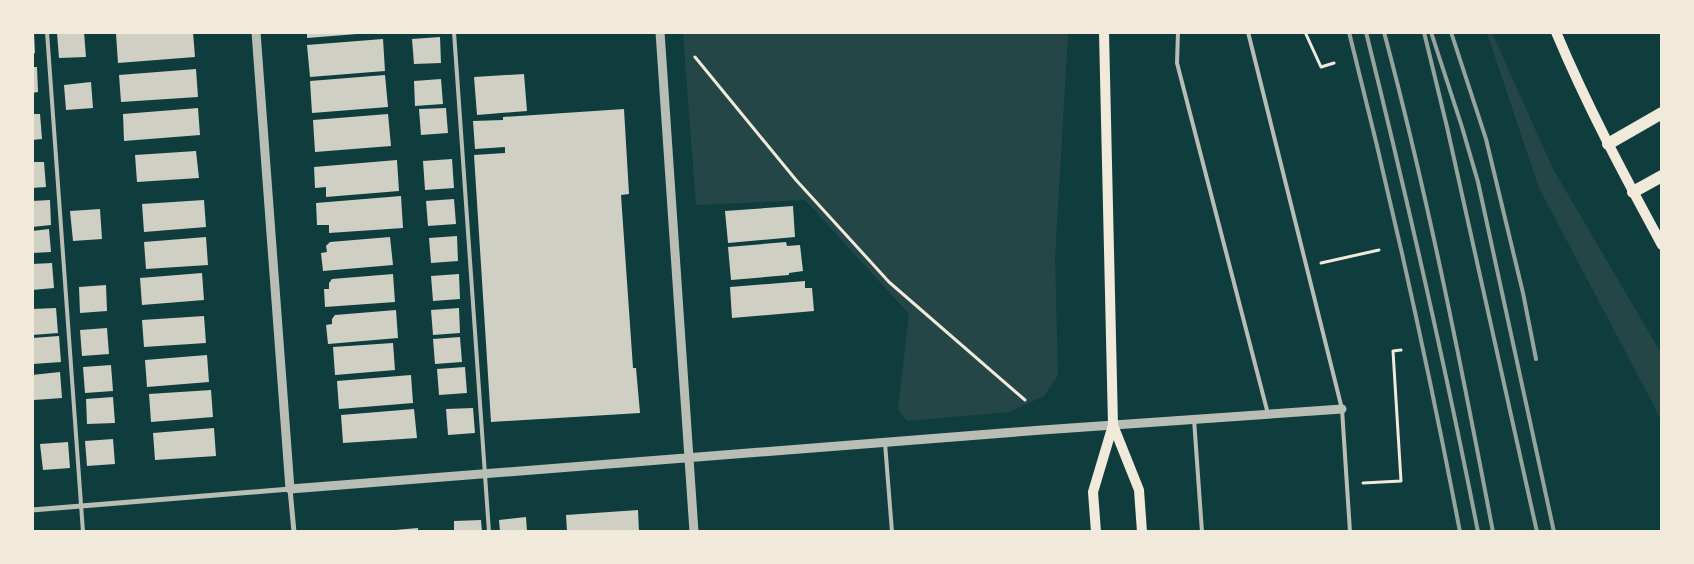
<svg xmlns="http://www.w3.org/2000/svg" width="1694" height="564" viewBox="0 0 1694 564" font-family="'IBM Plex Sans',sans-serif">
<style>
.green{fill:#244646}
.building{fill:#cfcfc3}
.lines{fill:none;stroke-linecap:round;stroke-linejoin:round}
.path{stroke:#f1e9da;stroke-width:3}
.service{stroke:#b8beb3;stroke-width:4}
.minor{stroke:#b8beb3;stroke-width:5}
.tertiary{stroke:#b8beb3;stroke-width:9}
.secondary{stroke:#f1e9da;stroke-width:10}
.primary{stroke:#f1e9da;stroke-width:12}
.rail{stroke:#97a49c;stroke-width:4}
</style>
<rect width="100%" height="100%" fill="#0f3d3e"/>
<path class="green" d="M683,33H1068L1055,258L1058,375L1044,396L1009,412L907,421L898,410L909,314L805,200L696,205Z
M1487,33H1492L1553,169L1661,353V419L1539,188Z"/>
<path class="building" d="M32,32H34L35,53L32,54Z
M84,32L86,57L59,58L57,33Z
M138,32H193L195,57L118,63L116,34Z
M307,32H357V34L307,38Z
M440,37L441,63L414,64L412,39Z
M383,39L385,71L310,77L307,45Z
M32,67H37L38,92L32,93Z
M196,69L198,97L121,102L119,75Z
M524,74L527,111L477,115L474,77Z
M385,75L388,107L312,113L310,81Z
M441,79L443,104L415,106L414,81Z
M91,82L93,108L66,110L64,85Z
M198,108L200,135L124,141L123,114Z
M446,108L448,133L421,135L419,109Z
M624,109L629,194L621,195L633,368H636L640,413L491,422L474,155L505,153V147L475,149L473,121L503,120V117Z
M32,114H40L42,139L32,140Z
M388,114L391,146L315,152L313,120Z
M196,151L199,178L137,182L135,155Z
M452,159L454,188L425,190L423,161Z
M397,160L399,191L326,197V187L315,188L314,167Z
M32,162H44L46,187L32,188Z
M401,196L403,228L329,233V225H317L316,203Z
M454,199L456,224L428,226L426,201Z
M50,200L51,225L32,227V201Z
M204,200L206,227L144,232L142,204Z
M793,206L795,237L728,243L725,211Z
M100,209L102,239L73,241L70,211Z
M49,229L51,252L32,253V231Z
M457,236L458,261L431,263L429,238Z
M206,237L208,265L146,269L144,242Z
M390,237L393,265L323,271L321,253L327,252L326,246L330,242Z
M786,242L787,246L800,245L803,271L789,273V275L731,280L728,247Z
M52,263L54,288L32,290V264Z
M202,273L204,300L142,305L140,278Z
M393,274L395,302L325,307L324,289H329V283L332,279Z
M459,274L460,299L433,301L431,276Z
M805,281V288H812L814,311L732,318L730,287Z
M106,285L107,311L80,313L79,287Z
M56,308L58,333L32,335V309Z
M459,308L460,333L433,335L431,310Z
M396,310L398,338L328,344L326,325L332,324V319L335,315Z
M204,316L206,343L144,347L142,320Z
M107,328L109,354L82,356L80,330Z
M59,336L61,362L33,364L32,338Z
M460,337L462,362L435,364L433,339Z
M393,343L395,370L335,375L333,347Z
M207,355L209,382L147,387L145,360Z
M111,365L113,391L85,393L83,367Z
M465,367L467,393L439,395L437,369Z
M60,372L62,398L34,400L32,375Z
M411,375L413,403L339,409L337,381Z
M211,390L213,417L151,422L149,394Z
M113,397L115,423L87,424L86,399Z
M473,408L475,433L448,435L446,409Z
M414,409L417,438L343,443L341,415Z
M214,428L216,456L155,460L153,433Z
M113,439L115,464L87,466L85,441Z
M68,442L70,468L43,470L40,444Z
M638,510L639,532H567L566,515Z
M526,517L527,532H500L499,520Z
M481,520L482,532H454V521Z
M418,528V532H395V530Z"/>
<g class="lines">
<path class="path" d="M1305,32L1321,67L1334,63
M695,57L796,180L889,282L1025,400
M1321,263L1379,250
M1363,483L1401,481L1393,351L1401,350"/>
<path class="service" d="M47,32L83,532
M454,32L489,532
M1178,32L1177,63L1268,414
M1248,32L1342,409L1350,532
M1194,419L1202,532
M885,443L892,532"/>
<path class="minor" d="M32,510L290,489L294,532"/>
<path class="tertiary" d="M256,32L290,489L1042,430L1342,409
M660,32L694,532"/>
<path class="secondary" d="M1556,32C1587,106 1624,175 1662,245
M1113,425L1139,490L1142,532
M1096,532L1093,492L1113,425L1104,32"/>
<path class="primary" d="M1608,144L1662,113
M1633,192L1662,176"/>
<path class="rail" d="M1349,32C1391,198 1428,364 1460,532
M1366,32C1407,198 1445,364 1478,532
M1384,32C1428,197 1461,364 1493,532
M1424,32L1447,127L1537,532
M1431,32L1462,127L1478,182L1554,532
M1451,32L1486,139L1523,293L1536,359"/>
</g>
<rect width="1694" height="564" fill="none" stroke="#f1e9da" stroke-width="68"/>
</svg>
